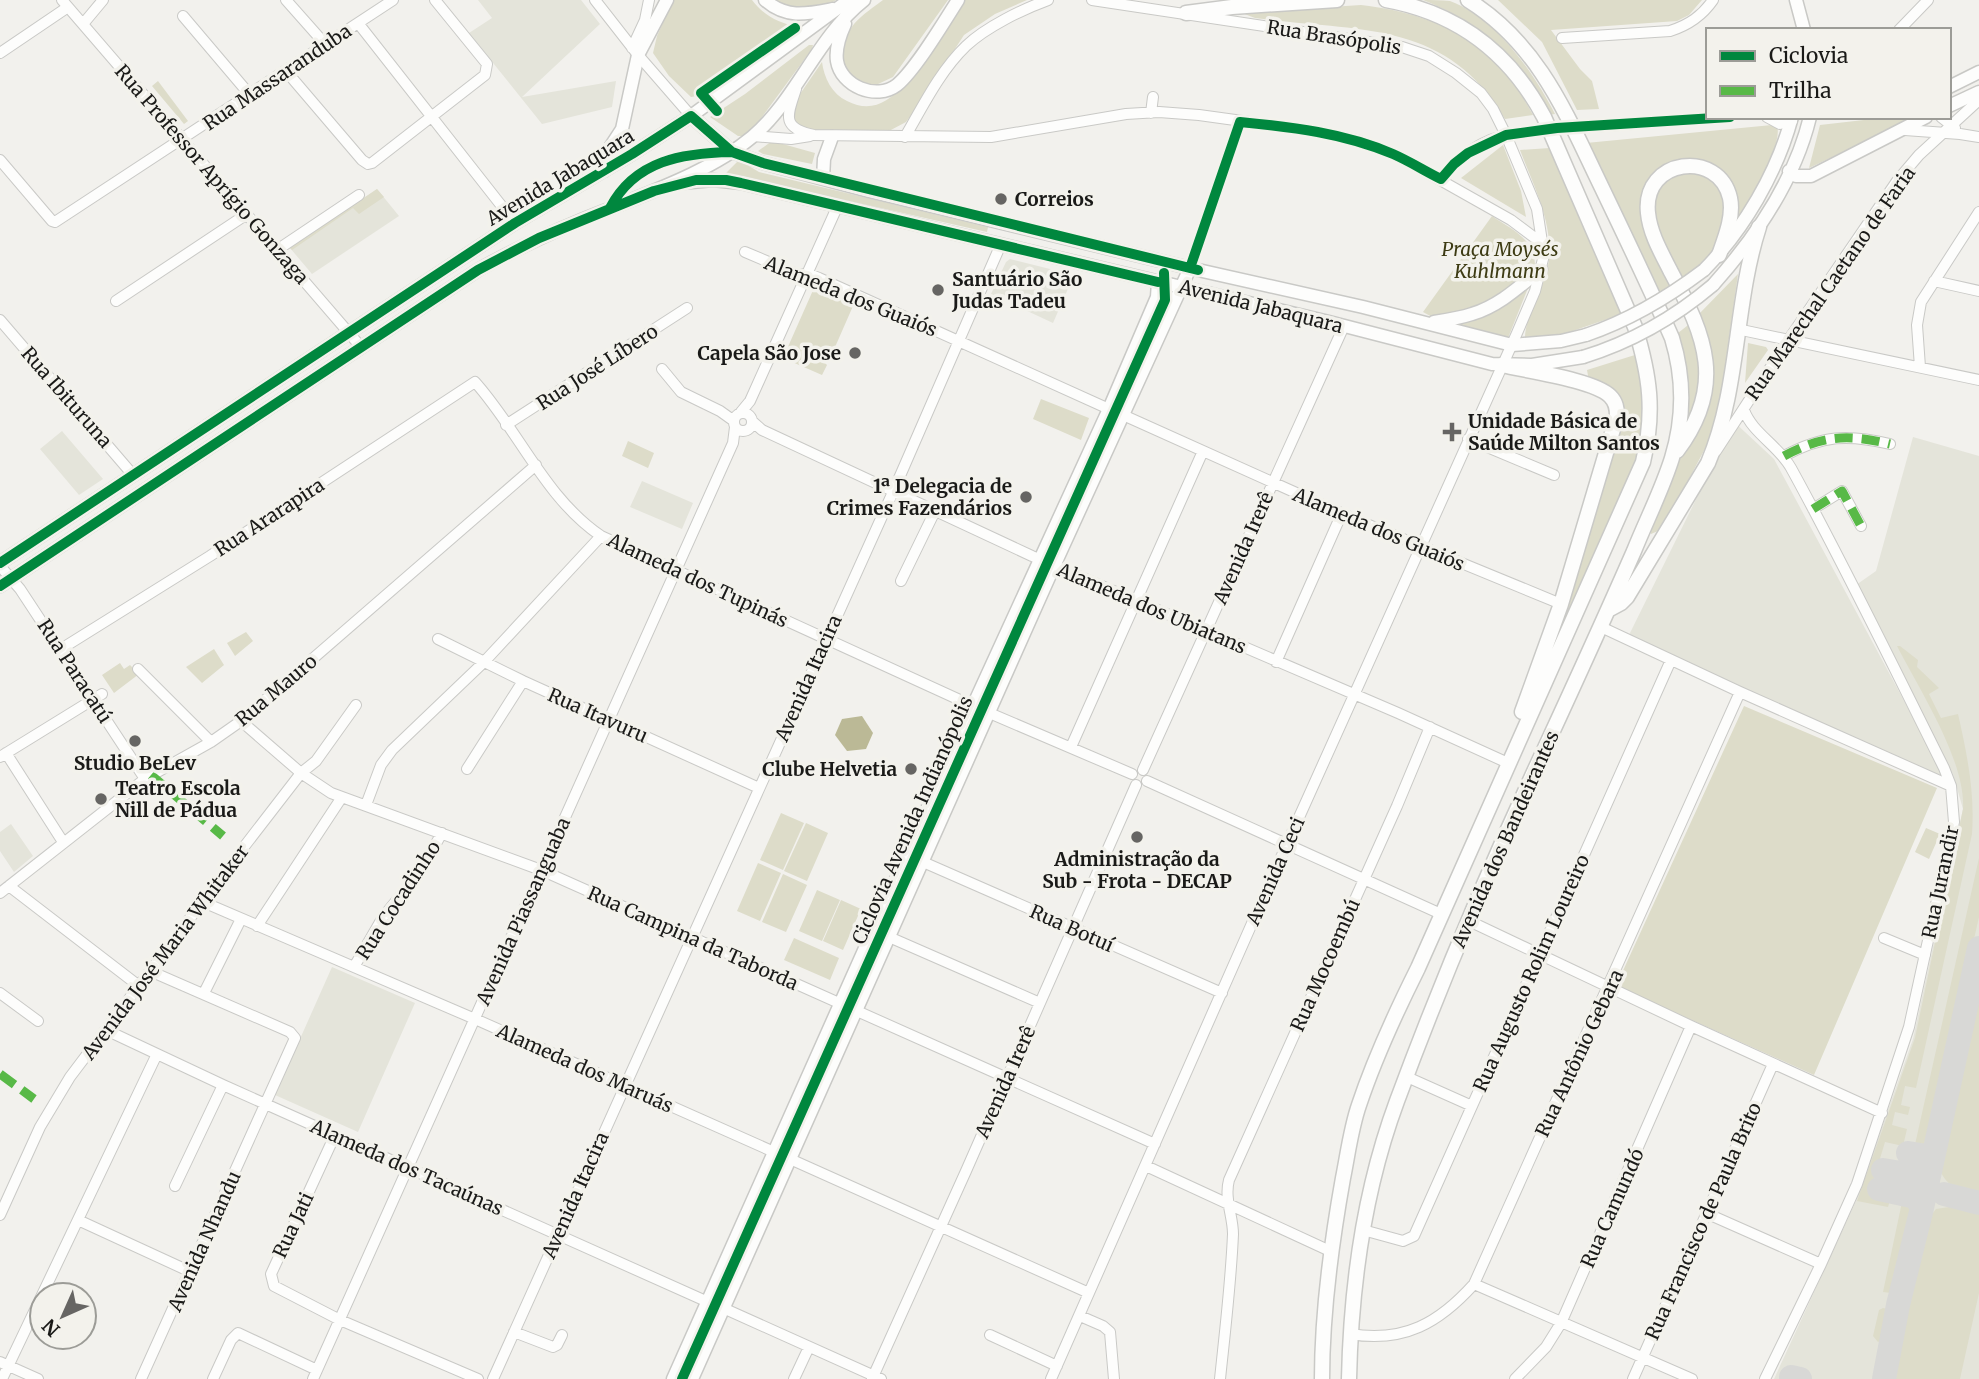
<svg xmlns="http://www.w3.org/2000/svg" width="1979" height="1379" viewBox="0 0 1979 1379" font-family="Merriweather,serif">
<style>
.built{fill:#e4e4da}
.green{fill:#dddcc9}
.water{fill:#bbb996}
.lines{fill:none;stroke-linecap:round;stroke-linejoin:round}
.taxiway{stroke:#d8d8d6;stroke-width:24}
.minor-casing{stroke:#c9c9c6;stroke-width:12}
.major-casing{stroke:#c9c9c6;stroke-width:15}
.highway-casing{stroke:#c9c9c6;stroke-width:17}
.minor{stroke:#fdfdfc;stroke-width:10}
.major{stroke:#fdfdfc;stroke-width:12}
.highway{stroke:#fdfdfc;stroke-width:14}
.minor-bridge-casing{stroke:#c9c9c6;stroke-width:12;stroke-linecap:butt}
.major-bridge-casing{stroke:#c9c9c6;stroke-width:15;stroke-linecap:butt}
.minor-bridge{stroke:#fdfdfc;stroke-width:10}
.major-bridge{stroke:#fdfdfc;stroke-width:12}
.quiet{stroke:#58b947;stroke-width:9;stroke-dasharray:18 9;stroke-linecap:butt}
.cycleway-casing{stroke:#f3f2ec;stroke-width:15}
.cycleway{stroke:#00873e;stroke-width:10}
.poi-dot{fill:#666563;stroke:#f3f2ec;stroke-width:2.5}
.labels{text-anchor:middle;stroke-width:7;stroke-linejoin:round;paint-order:stroke}
.street-label{font-size:19px;fill:#1a1a18;stroke:#f3f2ec}
.poi-label{font-size:19px;font-weight:bold;fill:#1a1a18;stroke:#f3f2ec;text-anchor:start}
.park-label{font-size:19px;font-style:italic;fill:#3d3b13;stroke:#f3f2ec}
</style>
<rect width="100%" height="100%" fill="#f2f1ed"/>
<path class="built" d="M478,0H581L600,24L522,97L616,81L612,107L542,124L469,33L492,18Z
M377,189L399,216L312,274L290,248Z
M1010,259L1074,275L1053,323L991,294L1006,262Z
M1731,419L1774,459L1945,777L1846,737L1750,694L1629,635L1711,469Z
M62,431L103,479L79,495L40,449Z
M1913,437L1979,456V1379H1774L1856,1201L1913,1039L1963,809L1953,774L1856,585L1876,571Z
M642,481L693,503L682,529L630,507Z
M11,824L33,856L14,872L0,851V832Z
M332,967L415,1003L358,1132L275,1095Z"/>
<path class="green" d="M673,0H752C764,16 779,23 798,27V31L697,96L691,97L669,76L653,53L657,36Z
M768,0H836C808,19 797,11 768,0Z
M883,0H948L893,77L876,85H859L840,65C845,27 853,22 883,0Z
M964,0H1027L995,14L964,35L918,106L906,122L889,131H799L789,110L822,62C824,78 832,94 847,101C887,122 911,75 929,48C940,32 952,16 964,0Z
M1423,0C1432,0 1442,0 1450,1C1496,18 1534,73 1555,114L1548,115C1521,60 1480,22 1423,0Z
M1498,0H1702L1689,15L1677,21L1551,30L1580,69L1592,81L1599,109L1577,110L1542,42Z
M1361,5C1404,10 1443,21 1478,47C1486,52 1494,57 1500,64C1513,80 1523,97 1533,115L1505,119C1446,18 1356,32 1255,18L1242,13Z
M809,45H813L812,49L748,136H738L710,117L745,94Z
M158,81L188,121L184,124L152,86Z
M1890,117H1917L1809,168L1820,125Z
M1772,125L1777,126C1784,145 1745,208 1733,226L1735,213L1707,164L1653,176L1645,187L1642,200L1672,284L1660,292L1586,143Z
M772,141L815,153L812,164L763,154L758,151Z
M1503,145L1521,191L1526,217L1461,178Z
M1550,148L1622,314L1561,335L1525,337C1526,314 1542,292 1547,270C1557,230 1534,187 1520,150Z
M739,160L759,172L988,227L987,232L726,173Z
M1677,173C1685,173 1698,171 1705,175C1732,188 1727,227 1714,249C1707,260 1692,270 1682,280C1670,255 1637,206 1663,182C1667,179 1673,176 1677,173Z
M377,189L384,197L359,214L353,208L292,250L290,248Z
M1492,216C1514,231 1536,239 1535,269L1488,304L1434,318L1423,312Z
M1738,274L1721,395L1709,441L1678,500L1658,531L1651,534L1650,530L1676,461L1711,386L1713,366L1710,343L1699,314Z
M1530,283L1508,338L1447,324Z
M814,288L853,306L832,354H829L825,363L827,365L822,375L783,358Z
M1692,322C1705,363 1702,387 1687,427V380L1678,333Z
M1748,343L1766,347L1768,350L1745,383Z
M1638,354C1644,390 1646,424 1637,460L1559,638L1554,643L1553,637L1620,432L1622,417L1589,381L1587,370Z
M1041,399L1089,418L1081,440L1033,419Z
M628,441L654,453L648,468L622,456Z
M246,632L253,641L235,656L227,643Z
M1897,646H1900L1918,660L1917,667L1939,688L1929,694L1941,718L1958,714C1967,754 1975,792 1972,834L1916,1088L1905,1086L1901,1105L1910,1107L1908,1115L1895,1112L1892,1125L1907,1129L1903,1146L1885,1142L1869,1195L1890,1200L1888,1207L1857,1201L1915,1038L1963,809C1966,761 1919,689 1897,646Z
M214,649L224,665L202,683L186,667Z
M120,663L124,669L130,665L139,674L114,693L102,675Z
M1744,706L1937,788L1814,1075L1616,986Z
M781,813L804,823L783,870L760,860Z
M806,823L828,833L807,881L784,871Z
M1926,828L1940,834L1929,859L1915,852Z
M1979,858V917L1927,1147L1917,1151L1914,1149Z
M758,863L781,873L760,921L737,911Z
M783,874L807,885L786,932L762,922Z
M817,890L840,900L822,941L799,931Z
M841,900L861,909L843,950L823,941Z
M794,938L839,958L830,980L784,960Z
M1979,990V1193C1961,1190 1947,1188 1940,1170Z
M1905,1200L1910,1201L1914,1206L1896,1289L1891,1293L1883,1292L1902,1202Z
M1950,1205L1979,1212V1293L1960,1379H1893L1929,1218L1936,1209L1949,1207Z
M1883,1308L1888,1309L1890,1313L1884,1339L1878,1342L1873,1336L1879,1310Z"/>
<path class="water" d="M862,716L873,733L866,749L847,751L835,735L842,719Z"/>
<g class="lines">
<path class="taxiway" d="M1908,1153L1933,1157
M1883,1170L1919,1176L1927,1185
M1879,1189L1916,1197L1922,1208
M1944,1194L1979,1203
M1791,1377L1800,1379
M1884,1379L1898,1305L1922,1208L1979,948"/>
<defs>
<path id="minor" d="M62,0L361,347
M286,0L325,44
M595,0L638,55L691,116
M183,16L250,95
M358,23L515,223
M83,24L103,0
M1899,30L1928,0
M1562,38L1670,31C1689,25 1702,16 1713,0
M632,48L645,20L649,0
M0,53L68,7
M286,71L362,160L368,164L372,163L485,75L487,64L435,0
M796,89C787,116 781,128 814,135L991,137L1126,114L1159,112L1199,115L1321,132L1357,140L1394,154L1511,220L1543,244
M1151,113L1153,97
M1767,117L1780,124L1792,121
M1941,117L1955,128
M1605,126L1730,117
M1905,130L1960,134L1979,137
M753,136L791,139L810,136
M905,137C923,106 940,71 966,46C986,27 1023,9 1048,0
M0,160L52,221L55,222L393,0
M1441,179C1456,157 1485,138 1512,134
M277,250L359,195
M745,252L797,274H809L819,278L1109,409
M1190,268L1240,122
M1934,281L1979,291
M116,301L247,214
M0,320L133,475
M1737,329L1979,380
M1920,367L1917,325L1921,302L1979,212
M662,369L681,392L720,411L734,421
M1744,410C1752,433 1779,446 1791,468C1845,566 1894,668 1944,768L1951,786L1954,822L1909,1027L1857,1184L1821,1264L1765,1379
M741,412L750,401L838,205
M734 422a9 9 0 1 1 18 0a9 9 0 1 1-18 0Z
M1123,415L1352,518L1561,604
M753,422L762,430L1032,556L1398,713L1508,763
M506,425L687,308
M1468,439L1554,475
M1716,451L1789,339L1897,181L1919,155L1979,100
M1784,456C1823,435 1848,434 1890,444
M1813,509L1842,491L1861,526
M0,566L20,589L145,779
M901,581L935,511
M1601,627L1740,692L1951,786
M438,639L523,681L759,788
M61,649L210,556L475,382C519,431 545,498 601,536L973,706L1132,774
M1276,662L1342,513
M138,669L211,742
M241,721L301,773L331,793L541,870L1155,1144
M1071,747L1203,451
M6,753L63,842
M0,757L102,694
M467,769L523,681
M1143,770L1344,326
M1147,781L1441,914
M366,805L381,765L392,750L484,662L601,536
M923,862L1222,993
M9,886L139,986
M0,893L145,779L211,742L241,721L536,465
M203,902L475,1019L774,1152
M1467,920L1691,1026L1882,1113
M257,926L342,797
M889,937L1040,1003
M1884,938L1925,955
M354,967L383,917L419,873L442,833
M0,993L38,1021
M204,993L241,919
M106,1030L223,1085L708,1302
M1407,1077L1472,1106
M335,1135L271,1274L274,1286L340,1320L478,1379
M790,1159L1089,1293
M1146,1166L1330,1251
M175,1186L223,1085
M1708,1214L1821,1264
M0,1215L40,1127L70,1077L240,852L301,773L316,761L356,705
M78,1220L191,1272
M1363,1230L1403,1241L1414,1236L1671,660
M1474,1284L1692,1379
M42,1295L157,1054
M723,1308L881,1379
M1080,1316L1103,1326L1110,1332L1114,1379
M514,1332L553,1347L557,1345L562,1335
M1350,1334C1404,1343 1439,1323 1474,1284L1740,692
M990,1335L1057,1366
M0,1362L38,1379
M2,1379L42,1295
M141,1379L295,1038L290,1032L150,971
M213,1379L231,1340L238,1333L317,1370
M313,1379L733,443L735,427
M493,1379L893,492L1001,244
M794,1379L809,1347
M872,1379L966,1171L1136,785
M1051,1379L1287,844L1517,333L1535,291L1544,255L1537,209L1506,135L1493,109L1481,93L1456,73L1429,56L1402,47L1092,0
M1220,1379C1225,1331 1231,1282 1233,1234C1233,1216 1224,1198 1229,1180L1397,806L1430,727
M1515,1379L1546,1347L1561,1323L1691,1026
M1633,1379L1773,1064"/>
<path id="major" d="M765,0C786,19 807,14 833,9
M1796,0L1804,30
M845,24C840,35 835,48 837,61C841,86 876,101 897,85C916,69 944,22 958,0
M1949,87L1979,72
M1949,106L1979,92
M691,116L732,152L763,163L869,191L1198,270L1363,307L1512,345L1561,341L1586,335
M604,171L607,152L622,129L638,55L667,0
M1789,171L1796,176H1811L1926,117
M823,179L824,159L832,137
M681,183L713,180L741,183L1329,322L1492,364L1532,365L1583,357
M1704,270C1744,229 1777,173 1792,117
M1713,285C1755,238 1795,179 1810,117
M1434,322C1447,320 1460,318 1472,314C1499,306 1520,286 1541,269
M0,563L515,223L632,154L691,116L849,0
M0,586L478,270C522,245 567,225 614,207C659,189 715,168 752,137C797,99 817,37 864,0
M673,1379L973,706L1109,409L1157,297L1158,282
M692,1379L1054,566L1190,268"/>
<path id="highway" d="M1186,13L1232,7L1337,0
M1502,365C1527,371 1594,380 1610,396C1616,402 1617,408 1617,416L1561,604L1522,712
M1677,451C1726,386 1706,337 1671,272C1662,254 1650,234 1648,213C1642,158 1719,149 1730,198C1734,216 1725,238 1719,255
M1608,610L1621,603L1627,597L1708,463C1740,388 1734,304 1759,227
M1322,1379C1322,1311 1331,1245 1343,1178C1348,1153 1351,1128 1359,1105C1375,1057 1396,1012 1418,968L1643,462C1655,412 1650,376 1635,327L1544,117C1510,53 1458,13 1386,0
M1349,1379C1351,1285 1364,1190 1397,1101C1441,982 1491,864 1545,748C1575,683 1605,617 1634,551C1646,521 1662,490 1672,458C1684,419 1684,377 1672,338C1650,288 1626,238 1602,188C1567,116 1540,45 1468,0"/>
</defs>
<use href="#minor" class="minor-casing"/>
<use href="#major" class="major-casing"/>
<use href="#highway" class="highway-casing"/>
<use href="#minor" class="minor"/>
<use href="#major" class="major"/>
<use href="#highway" class="highway"/>
<defs>
<path id="minor-bridge" d="M1518,133L1557,128L1605,126"/>
<path id="major-bridge" d="M1586,335C1630,320 1667,298 1704,270
M1583,357C1632,342 1674,318 1713,285"/>
</defs>
<use href="#minor-bridge" class="minor-bridge-casing"/>
<use href="#major-bridge" class="major-bridge-casing"/>
<use href="#minor-bridge" class="minor-bridge"/>
<use href="#major-bridge" class="major-bridge"/>
<path class="quiet" d="M1784,456C1823,435 1848,434 1890,444
M1813,509L1842,491L1861,526
M151,775L223,836
M0,1074L34,1099"/>
<defs>
<path id="cycleway" d="M717,111L701,93L795,28
M610,208C635,160 683,153 732,152
M1190,268L1240,122C1292,127 1344,133 1393,154C1409,161 1425,171 1441,179L1454,164L1468,153L1506,135L1557,128L1730,117
M0,563L515,223L632,154L691,116L732,152L763,163L1198,270
M0,586L478,270L539,238L654,191L696,180H726L741,183L1158,282
M682,1379L1165,300L1164,273"/>
</defs>
<use href="#cycleway" class="cycleway-casing"/>
<use href="#cycleway" class="cycleway"/>
</g>
<g class="poi-dot">
<circle cx="1001" cy="199" r="7"/>
<circle cx="938" cy="290" r="7"/>
<circle cx="855" cy="353" r="7"/>
<path d="M1448.5 421.5h7v7h7v7h-7v7h-7v-7h-7v-7h7z"/>
<circle cx="1026" cy="497" r="7"/>
<circle cx="135" cy="741" r="7"/>
<circle cx="911" cy="769" r="7"/>
<circle cx="101" cy="799" r="7"/>
<circle cx="1137" cy="837" r="7"/>
</g>
<g class="labels">
<g class="street-label">
<text transform="translate(1334 37) rotate(9)" y="7">Rua Brasópolis</text>
<text transform="translate(277 77) rotate(-34)" y="7">Rua Massaranduba</text>
<text transform="translate(212 174) rotate(49)" y="7">Rua Professor Aprígio Gonzaga</text>
<text transform="translate(560 177) rotate(-31)" y="7">Avenida Jabaquara</text>
<text transform="translate(1830 283) rotate(-55)" y="7">Rua Marechal Caetano de Faria</text>
<text transform="translate(851 296) rotate(22)" y="7">Alameda dos Guaiós</text>
<text transform="translate(1261 306) rotate(14)" y="7">Avenida Jabaquara</text>
<text transform="translate(597 367) rotate(-33)" y="7">Rua José Líbero</text>
<text transform="translate(67 397) rotate(49)" y="7">Rua Ibituruna</text>
<text transform="translate(269 517) rotate(-33)" y="7">Rua Ararapira</text>
<text transform="translate(1379 529) rotate(23)" y="7">Alameda dos Guaiós</text>
<text transform="translate(1243 548) rotate(-66)" y="7">Avenida Irerê</text>
<text transform="translate(698 580) rotate(25)" y="7">Alameda dos Tupinás</text>
<text transform="translate(1152 608) rotate(23)" y="7">Alameda dos Ubiatans</text>
<text transform="translate(75 671) rotate(57)" y="7">Rua Paracatú</text>
<text transform="translate(808 678) rotate(-66)" y="7">Avenida Itacira</text>
<text transform="translate(276 690) rotate(-40)" y="7">Rua Mauro</text>
<text transform="translate(598 715) rotate(24)" y="7">Rua Itavuru</text>
<text transform="translate(912 820) rotate(-66)" y="7">Ciclovia Avenida Indianópolis</text>
<text transform="translate(1505 839) rotate(-66)" y="7">Avenida dos Bandeirantes</text>
<text transform="translate(1275 871) rotate(-66)" y="7">Avenida Ceci</text>
<text transform="translate(1940 882) rotate(-78)" y="7">Rua Jurandir</text>
<text transform="translate(398 900) rotate(-57)" y="7">Rua Cocadinho</text>
<text transform="translate(523 911) rotate(-66)" y="7">Avenida Piassanguaba</text>
<text transform="translate(1072 928) rotate(24)" y="7">Rua Botuí</text>
<text transform="translate(693 938) rotate(24)" y="7">Rua Campina da Taborda</text>
<text transform="translate(165 952) rotate(-53)" y="7">Avenida José Maria Whitaker</text>
<text transform="translate(1325 965) rotate(-66)" y="7">Rua Mocoembú</text>
<text transform="translate(1531 973) rotate(-66)" y="7">Rua Augusto Rolim Loureiro</text>
<text transform="translate(1579 1053) rotate(-65)" y="7">Rua Antônio Gebara</text>
<text transform="translate(585 1068) rotate(24)" y="7">Alameda dos Maruás</text>
<text transform="translate(1005 1082) rotate(-66)" y="7">Avenida Irerê</text>
<text transform="translate(407 1167) rotate(24)" y="7">Alameda dos Tacaúnas</text>
<text transform="translate(575 1195) rotate(-66)" y="7">Avenida Itacira</text>
<text transform="translate(1612 1208) rotate(-66)" y="7">Rua Camundó</text>
<text transform="translate(1703 1221) rotate(-66)" y="7">Rua Francisco de Paula Brito</text>
<text transform="translate(293 1225) rotate(-65)" y="7">Rua Jati</text>
<text transform="translate(204 1241) rotate(-66)" y="7">Avenida Nhandu</text>
</g>
<g class="poi-label">
<text x="1015" y="206">Correios</text>
<text x="952" y="286">Santuário São<tspan x="952" dy="22">Judas Tadeu</tspan></text>
<text x="841" y="360" text-anchor="end">Capela São Jose</text>
<text x="1468" y="428">Unidade Básica de<tspan x="1468" dy="22">Saúde Milton Santos</tspan></text>
<text x="1012" y="493" text-anchor="end">1ª Delegacia de<tspan x="1012" dy="22">Crimes Fazendários</tspan></text>
<text x="135" y="770" text-anchor="middle">Studio BeLev</text>
<text x="897" y="776" text-anchor="end">Clube Helvetia</text>
<text x="115" y="795">Teatro Escola<tspan x="115" dy="22">Nill de Pádua</tspan></text>
<text x="1137" y="866" text-anchor="middle">Administração da<tspan x="1137" dy="22">Sub - Frota - DECAP</tspan></text>
</g>
<g class="park-label">
<text x="1500" y="256">Praça Moysés<tspan x="1500" dy="22">Kuhlmann</tspan></text>
</g>
</g>
<rect x="1706" y="28" width="245" height="91" fill="#f3f2ec" stroke="#9c9c97" stroke-width="2"/>
<rect x="1720" y="51" width="35" height="10" fill="#00873e" stroke="#9c9c97" stroke-width="2"/>
<text x="1769" y="63" font-size="21" fill="#1a1a18">Ciclovia</text>
<rect x="1720" y="86" width="35" height="10" fill="#58b947" stroke="#9c9c97" stroke-width="2"/>
<text x="1769" y="98" font-size="21" fill="#1a1a18">Trilha</text>
<g transform="translate(63 1316) rotate(225)"><circle r="33" fill="#f3f2ec" stroke="#9c9c97" stroke-width="2"/>
<path d="M0-5L12 26L0 18L-12 26Z" fill="#666563"/>
<text y="-10" font-size="19" font-weight="bold" text-anchor="middle" fill="#1a1a18">N</text>
</g>
</svg>
